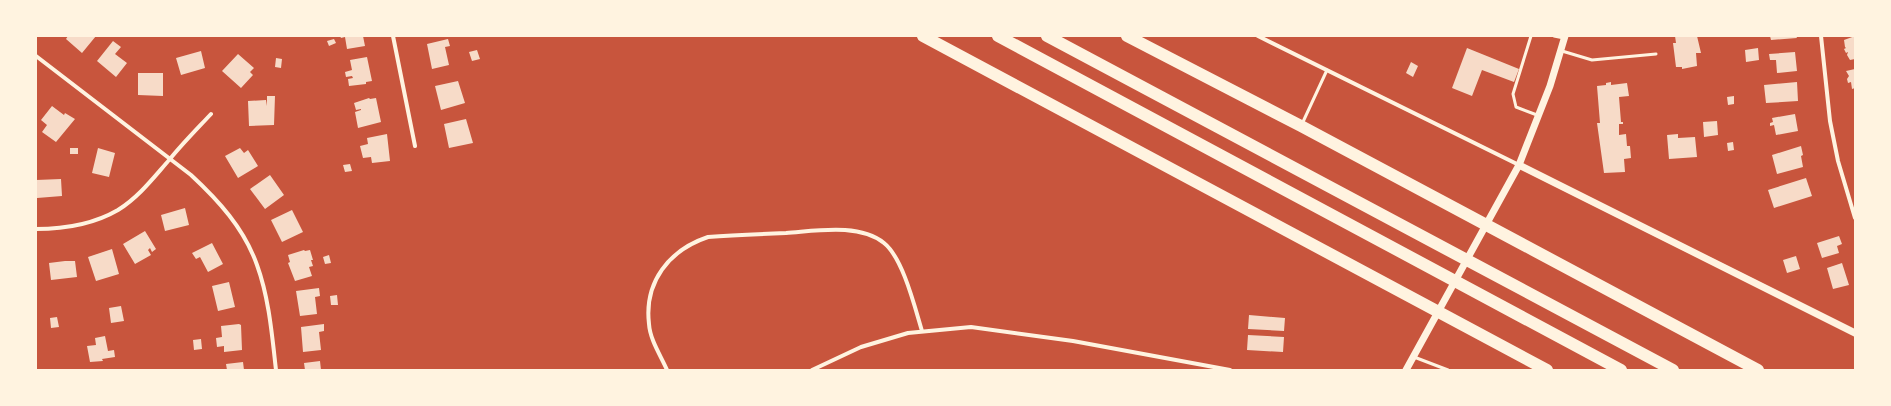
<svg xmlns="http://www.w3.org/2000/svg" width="1891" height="406" viewBox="0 0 1891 406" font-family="Spectral,serif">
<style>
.building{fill:#f7dbc8}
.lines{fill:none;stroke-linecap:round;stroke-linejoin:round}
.service{stroke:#fff3e0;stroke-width:3}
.minor{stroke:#fff3e0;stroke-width:4}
.tertiary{stroke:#fff3e0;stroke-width:7}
.motorway{stroke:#fff3e0;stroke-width:12}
</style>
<rect width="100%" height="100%" fill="#c8553d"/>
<path class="building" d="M68,36H96L82,53L66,39Z
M340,36H363L365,46L347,49L345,37L341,38Z
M1675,36H1697L1701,53H1696L1697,66L1682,69V67H1676L1673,43H1676Z
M1770,36H1796L1797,38L1771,40Z
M1855,36V59L1850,60L1847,55L1848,52L1846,53L1844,49L1846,48L1845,47L1844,40Z
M334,39L336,43L329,46L327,41Z
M448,39L450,46L445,47L449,65L432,69L427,44Z
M113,41L121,47L115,54L127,63L116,77L97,61Z
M1467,48L1519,69L1514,82L1482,70L1472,96L1452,88Z
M1758,48L1759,60L1746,62L1745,50Z
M477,50L480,59L472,61L469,52Z
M201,51L205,68L181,75L176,58Z
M1795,52L1797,71L1777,73L1776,60H1770L1769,54Z
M238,54L254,68L250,72L253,75L241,88L222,71Z
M367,57L372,81L366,82V84L349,86L348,79L353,78L352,76L346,77L345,72L352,70L350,60Z
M276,58L282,59L281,68L275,67Z
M1411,62L1418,66L1413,77L1406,73Z
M1855,69V88L1852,89L1851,82L1848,83L1847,79L1849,76L1846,71Z
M138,73H163V96L138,95Z
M458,81L465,103L441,110L435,86Z
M1611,82V85L1627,83L1629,96L1619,97L1621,122H1623V124H1619V135L1626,134L1627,146H1630L1631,158L1624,159L1625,172L1604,173L1597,123H1600L1597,86L1606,85V83Z
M1797,82L1798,101L1766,103L1764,85Z
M267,96H275L274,125L249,126L248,101L266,100L267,106Z
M1734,96V104L1728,105L1727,97Z
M369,98L370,99L376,98L381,122L358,128L355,112L361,110V109L356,110L354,103Z
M52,106L64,115L65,113L75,119L56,142L42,132L47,125L41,120Z
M1795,114L1798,131L1776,135L1774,125L1770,126V123L1773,122L1772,118Z
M466,119L473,143L449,148L444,124Z
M1717,121L1718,135L1704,137L1703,122Z
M387,134L390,161L372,163L371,157L363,158L360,146L368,144L367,138Z
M1678,134V138L1695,137L1697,157L1669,159L1667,135Z
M1733,142L1734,150L1728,151L1727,143Z
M1801,146L1803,155L1801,156L1803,167L1777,174L1772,155Z
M70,148H78V154H70Z
M98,148L115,153L109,177L92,173Z
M240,148L244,153L248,150L258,166L238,178L225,156Z
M350,164L352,171L345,172L343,165Z
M270,175L284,195L265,209L250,189Z
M1806,178L1812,196L1774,208L1768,190Z
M61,179L62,196L37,198L36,180Z
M185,208L189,225L165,231L161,215Z
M292,210L303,232L282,242L271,220Z
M145,231L156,249L152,252L150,248L148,250L151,255L135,264L123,244Z
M1839,236L1842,244L1837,246L1839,253L1822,258L1817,243Z
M212,243L223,264L208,272L200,257L196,259L192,253Z
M112,249L119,274L96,281L88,257Z
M304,250L305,251L310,250L313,260H311L313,266L309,267L312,276L295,281L288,263L290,262L288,255Z
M329,255L331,263L325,264L323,257Z
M1796,256L1800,269L1787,273L1783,260Z
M65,261H75L77,277L51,280L49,263Z
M1842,263L1849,285L1833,289L1827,268Z
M229,282L235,307L218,311L212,286Z
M319,288L320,296L315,297L317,314L300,316L296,291Z
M337,295L338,305H331L330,296Z
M121,306L124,321L111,323L109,308Z
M1249,315L1285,318L1284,331L1248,329Z
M57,317L59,327L51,328L50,318Z
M239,324L241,325L242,350L224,352V346L217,347L216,338L222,337L221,326Z
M324,324V331L319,332L321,350L303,352L301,327Z
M1248,335L1284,337L1283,352L1247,350Z
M105,336L108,351L114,350L115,357L102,359L103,361L90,362L87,346L96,345L95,338Z
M201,339L202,349L194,350L193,340Z
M320,361L321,370H305L304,363Z
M243,362L244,370H227L226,364Z"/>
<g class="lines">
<path class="service" d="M1531,36L1513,94L1516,107L1537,115
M1554,36L1564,38
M1562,51L1592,60L1656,54
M1302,124L1327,70
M1414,357L1448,370"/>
<path class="minor" d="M393,36L415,146
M1258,36L1519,165
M1821,36L1830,121L1838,161L1855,218
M36,56L191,175C218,200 244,228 257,265C269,298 272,335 276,370
M36,229C64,229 94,224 118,210C139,197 154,177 170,159C183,143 197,129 211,114
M667,370C661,356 650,340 649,324C644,282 669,250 708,237C734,235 760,234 786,233C816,231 859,223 884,243C903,258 915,308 922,331
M812,370L861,347L908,333L971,327L1073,341L1230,370"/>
<path class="tertiary" d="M1519,165L1855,333
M1406,370L1519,165L1550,86L1565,36"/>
<path class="motorway" d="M923,36L1547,370
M998,36L1621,370
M1047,36L1673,370
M1127,36L1301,126L1758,370"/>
</g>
<rect width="1891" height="406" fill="none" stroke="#fff3e0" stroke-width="74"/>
</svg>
